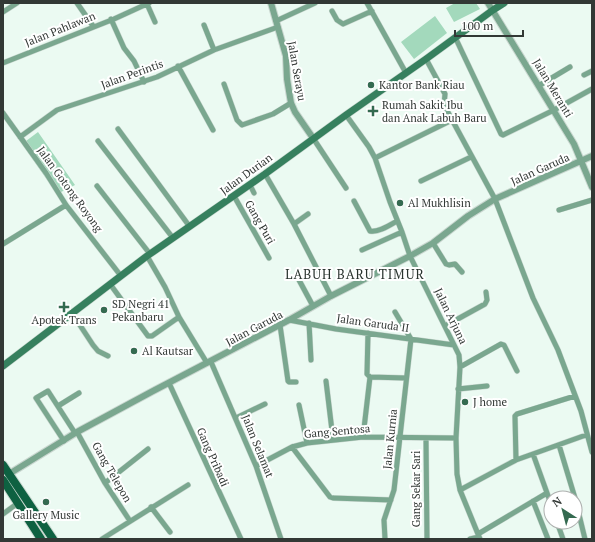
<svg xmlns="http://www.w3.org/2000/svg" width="595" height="542" viewBox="0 0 595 542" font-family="'PT Serif',serif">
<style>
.green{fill:#a3d9bc}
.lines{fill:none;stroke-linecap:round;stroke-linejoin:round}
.minor-casing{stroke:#cad7d0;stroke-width:6}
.tertiary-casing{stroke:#cad7d0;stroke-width:8}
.secondary-casing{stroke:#cad7d0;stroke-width:8}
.primary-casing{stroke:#cad7d0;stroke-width:10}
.minor{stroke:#7aa78f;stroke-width:5}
.tertiary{stroke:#7aa78f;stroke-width:6}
.secondary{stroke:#36805e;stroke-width:7}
.primary{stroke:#0e6141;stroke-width:8}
.poi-dot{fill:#346a50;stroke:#fff;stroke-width:1.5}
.labels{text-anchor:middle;stroke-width:4;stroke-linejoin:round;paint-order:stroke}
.street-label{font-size:11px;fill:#323835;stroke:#fff}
.poi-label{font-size:11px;fill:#323835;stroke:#fff;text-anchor:start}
.quarter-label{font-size:13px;letter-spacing:1px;fill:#29342e;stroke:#fff}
</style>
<rect width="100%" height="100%" fill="#ebfaf2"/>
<path class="green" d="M455,3H476L480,9L454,22L446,8Z
M435,16L447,33L414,59L401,42Z
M38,132L75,185L57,194L22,144Z"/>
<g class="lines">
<defs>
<path id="minor" d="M77,3L93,26
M367,3L406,73
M147,4L155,22
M332,11L337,20L343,24L372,11
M3,12L17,3
M111,19L124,48L134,61L144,82
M276,21L315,3
M204,25L214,50
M455,37L501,134L503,135L554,110L592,89
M426,59L445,94L444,105L495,199L533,298L558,350L581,411L592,452
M3,63L114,19L149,3
M178,66L213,130
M584,75L592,71
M224,84L237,120L242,125L273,114L291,103
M540,85L570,67
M3,113L46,173L66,205L121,276
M346,115L369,147L375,158L390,202L402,232L410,256L459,355L460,367L456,438L457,474L460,490L480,539
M118,129L190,227
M20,137L57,110L157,77L214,50L278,27
M313,138L346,188
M98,141L173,238
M375,158L452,120
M265,174L294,224L331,296
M421,181L471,157
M250,185L254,193
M97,186L150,254
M234,196L269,258
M354,201L370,231C378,233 390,225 397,221
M559,210L592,200
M294,224L308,214
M433,243L446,264L449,265L455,264L462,272
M3,244L66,205
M362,250L402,232
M147,256L165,287L179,317L207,363
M299,280L313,306
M110,284L148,336H152L179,317
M72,313L93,345L98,351L108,356
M289,320L336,329L454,345
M309,323L311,360
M280,325L288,381L289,382H296
M445,326L485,304L487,300L486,292
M368,333L367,374L370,377L406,378
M211,362L256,466L281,539
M460,367L501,344L504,345L517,371
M326,381L333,439
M169,383L241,539
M458,389L487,386
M299,405L307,443
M58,406L79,393
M236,418L265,404
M77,432L105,483L130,521
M363,437L370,377
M426,439L427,539
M64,441L36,398L48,391L75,433
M559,445L575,498
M292,447L330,497L333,498L391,500
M533,454L551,504
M516,460L515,416L517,414L575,396
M256,466L292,447L307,443L363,437L456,438
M105,483L148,449
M460,490L516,460L586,435
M575,498L585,539
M533,501L548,539
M151,507L170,532
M3,514L18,503
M557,522L563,539
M478,534L547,493
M102,539L188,485
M385,539L384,520L394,490L411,339L395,312
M470,539L479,537"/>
<path id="tertiary" d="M271,3L286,56L287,79L291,103L295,112L313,138
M488,3L574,144L592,187
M9,474L77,432L153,391L289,320L331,296L410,256L433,243L468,216L495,199L592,156"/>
<path id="secondary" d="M3,366L147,256L265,174L346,115L426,59L493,10L504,3"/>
<path id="primary" d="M3,465L53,539
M3,480L41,539"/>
</defs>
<use href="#minor" class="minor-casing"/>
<use href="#tertiary" class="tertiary-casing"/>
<use href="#secondary" class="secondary-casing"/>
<use href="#primary" class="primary-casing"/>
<use href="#minor" class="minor"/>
<use href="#tertiary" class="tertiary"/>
<use href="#secondary" class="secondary"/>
<use href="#primary" class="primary"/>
</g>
<g class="poi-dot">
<circle cx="371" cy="85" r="4"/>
<path d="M371 105h4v4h4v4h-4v4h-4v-4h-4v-4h4z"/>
<circle cx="400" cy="203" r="4"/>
<path d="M62 301h4v4h4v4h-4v4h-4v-4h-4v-4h4z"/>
<circle cx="104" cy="310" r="4"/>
<circle cx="134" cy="351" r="4"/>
<circle cx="465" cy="402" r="4"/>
<circle cx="46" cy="502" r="4"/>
</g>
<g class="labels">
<g class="street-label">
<text transform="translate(60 29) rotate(-22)" y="4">Jalan Pahlawan</text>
<text transform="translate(297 71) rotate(80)" y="4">Jalan Serayu</text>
<text transform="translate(132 74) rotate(-20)" y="4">Jalan Perintis</text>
<text transform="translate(553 88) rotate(59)" y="4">Jalan Meranti</text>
<text transform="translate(540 169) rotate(-24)" y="4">Jalan Garuda</text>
<text transform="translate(246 174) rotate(-36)" y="4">Jalan Durian</text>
<text transform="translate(70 189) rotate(54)" y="4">Jalan Gotong Royong</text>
<text transform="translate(260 222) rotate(60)" y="4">Gang Puri</text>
<text transform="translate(451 316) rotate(64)" y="4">Jalan Arjuna</text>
<text transform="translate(373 323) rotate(8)" y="4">Jalan Garuda II</text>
<text transform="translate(254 328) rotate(-28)" y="4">Jalan Garuda</text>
<text transform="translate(337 431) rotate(-5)" y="4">Gang Sentosa</text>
<text transform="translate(390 439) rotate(-84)" y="4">Jalan Kurnia</text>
<text transform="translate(258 446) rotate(68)" y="4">Jalan Selamat</text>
<text transform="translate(213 457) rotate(66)" y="4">Gang Pribadi</text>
<text transform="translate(112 472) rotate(60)" y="4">Gang Telepon</text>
<text transform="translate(416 489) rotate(-90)" y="4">Gang Sekar Sari</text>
</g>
<g class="poi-label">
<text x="379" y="89">Kantor Bank Riau</text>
<text x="382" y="109">Rumah Sakit Ibu<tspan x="382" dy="13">dan Anak Labuh Baru</tspan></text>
<text x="408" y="207">Al Mukhlisin</text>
<text x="112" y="308">SD Negri 41<tspan x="112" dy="13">Pekanbaru</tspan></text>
<text x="64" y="324" text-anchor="middle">Apotek Trans</text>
<text x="142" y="355">Al Kautsar</text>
<text x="473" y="406">J home</text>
<text x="46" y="519" text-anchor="middle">Gallery Music</text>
</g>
<g class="quarter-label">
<text x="355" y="279">LABUH BARU TIMUR</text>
</g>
</g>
<rect width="595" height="542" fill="none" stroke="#323835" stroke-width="8"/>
<g transform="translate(563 510) rotate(324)"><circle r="19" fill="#ffffff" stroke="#adafae"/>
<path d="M0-3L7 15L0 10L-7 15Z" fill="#346a50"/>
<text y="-6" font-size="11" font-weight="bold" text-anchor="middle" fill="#323835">N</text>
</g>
<path d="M455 30v6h68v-6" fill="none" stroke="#323835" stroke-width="2"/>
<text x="461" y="30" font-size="12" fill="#323835" stroke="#ffffff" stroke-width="3" paint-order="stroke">100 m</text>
</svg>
